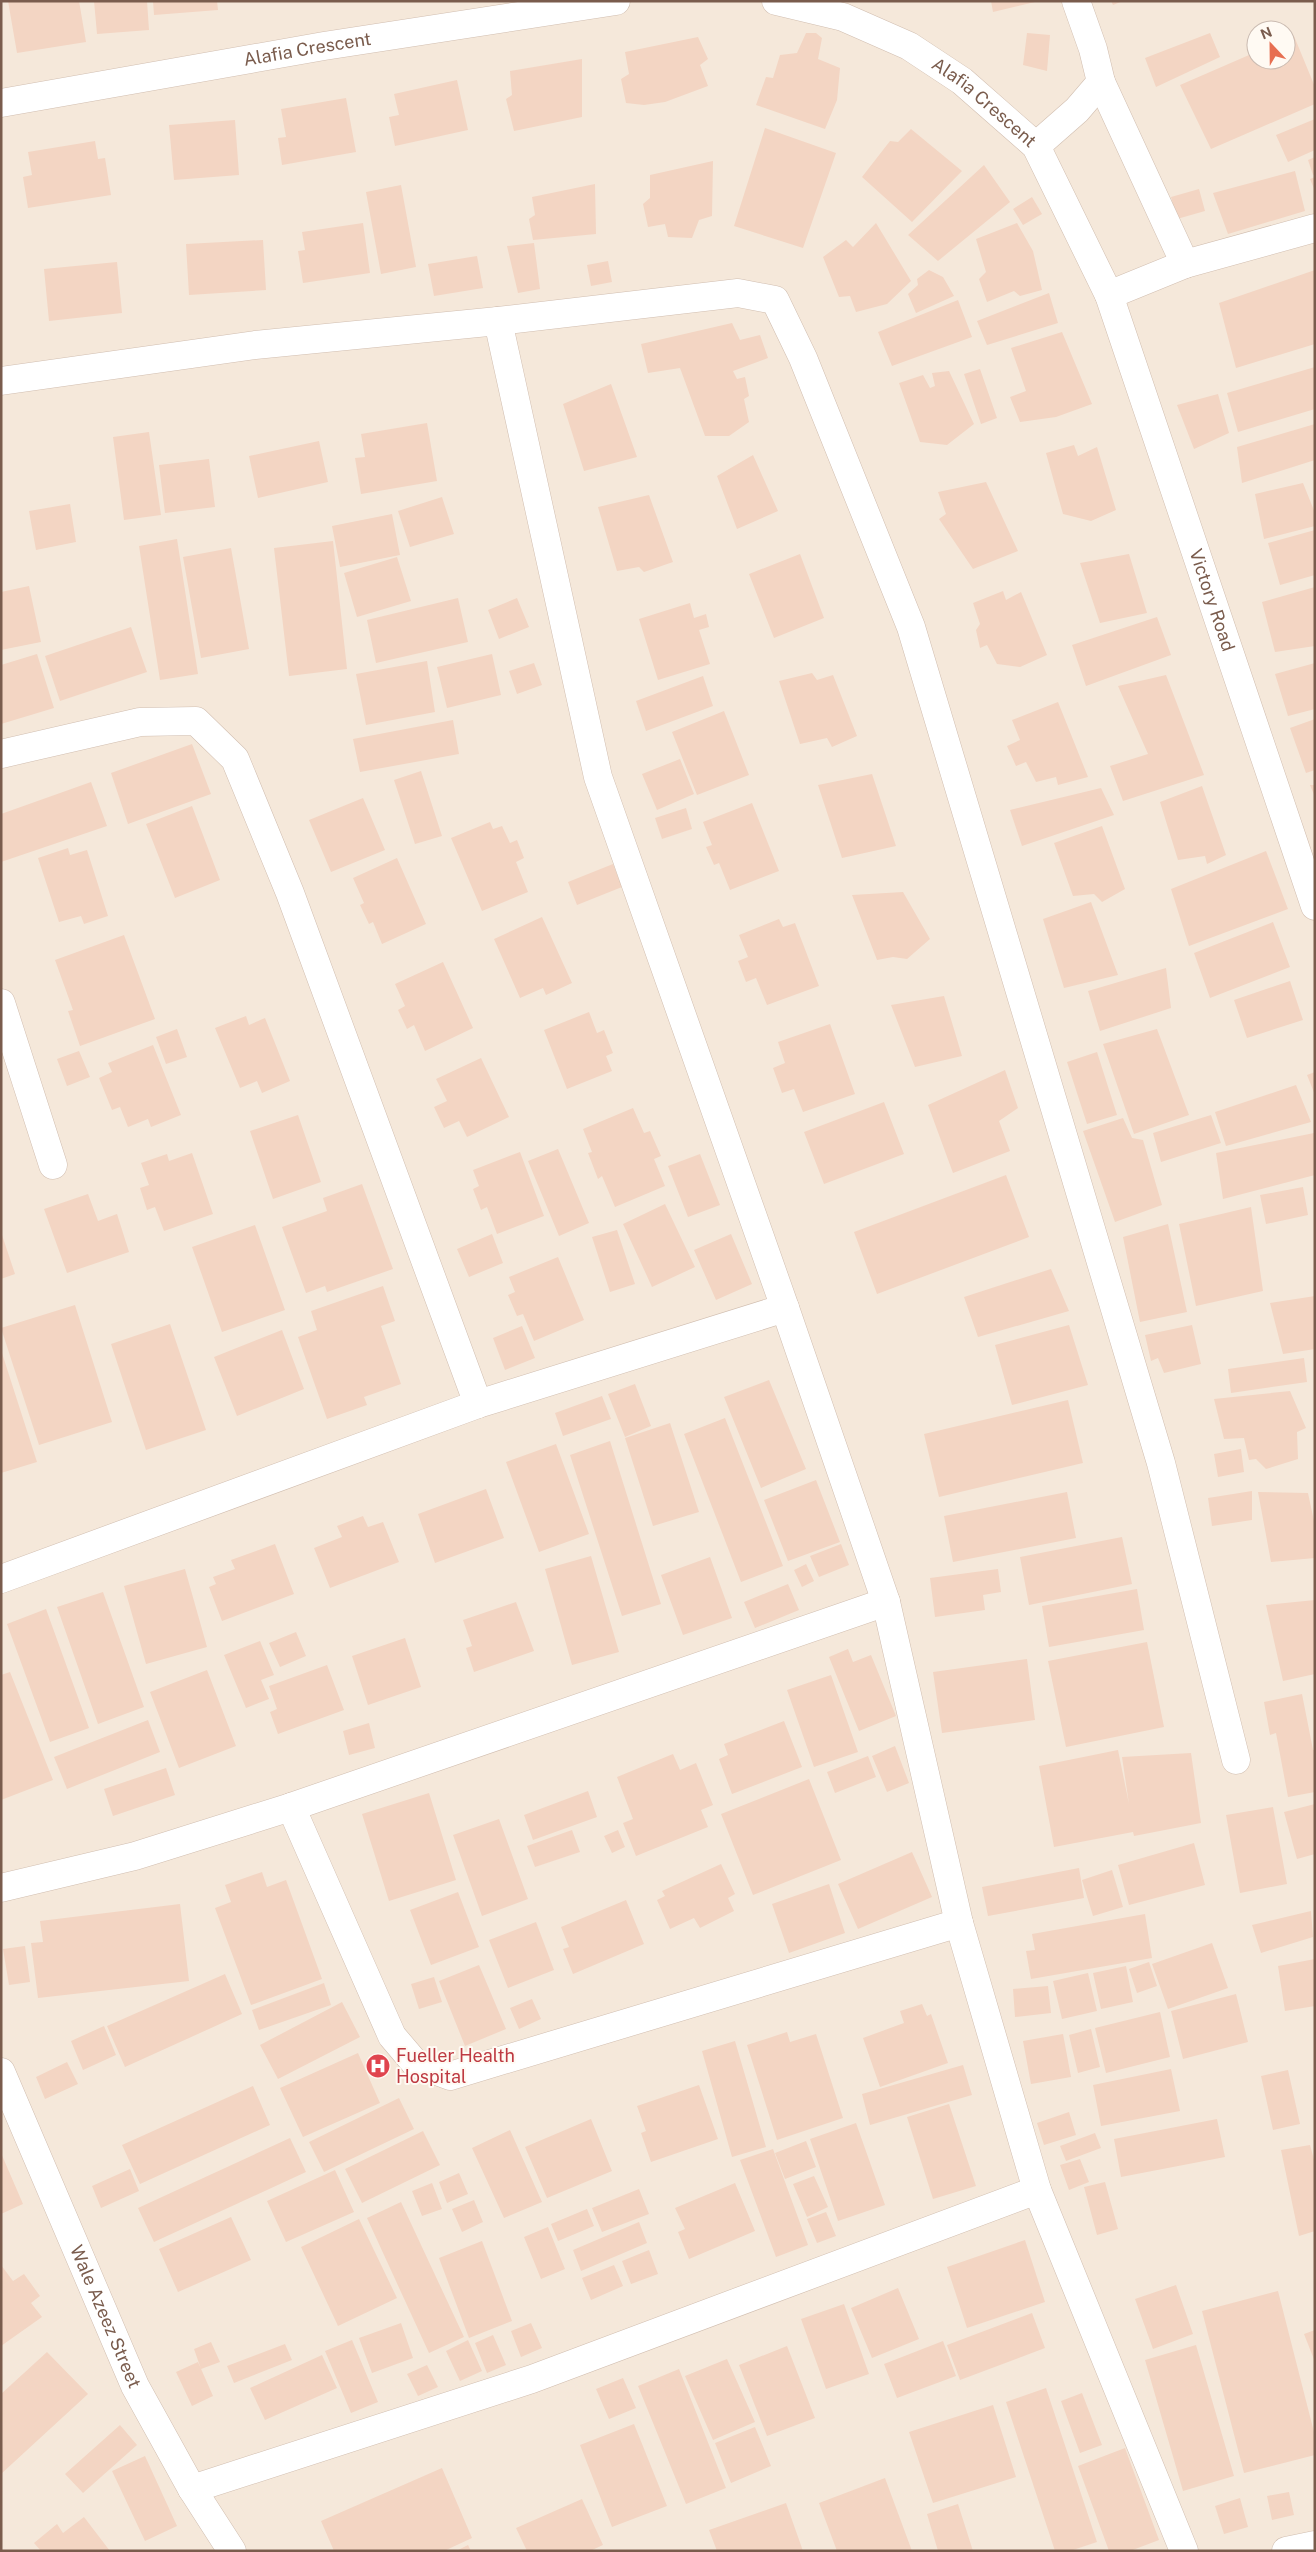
<svg xmlns="http://www.w3.org/2000/svg" width="1316" height="2552" viewBox="0 0 1316 2552" font-family="'Public Sans',sans-serif">
<style>
.residential{fill:#f5e8da;fill-rule:evenodd}
.building{fill:#f3d5c3}
.lines{fill:none;stroke-linecap:round;stroke-linejoin:round}
.minor-casing{stroke:#d1beb0;stroke-width:29}
.minor{stroke:#fff;stroke-width:28}
.labels{text-anchor:middle;stroke-width:4;stroke-linejoin:round;paint-order:stroke}
.street-label{font-size:18px;fill:#7a5c4d;stroke:#fffaf3}
.health-label{font-size:18px;fill:#be3a42;stroke:#fffaf3;text-anchor:start}
</style>
<rect width="100%" height="100%" fill="#fdf6ec"/>
<path class="residential" d="M1,1H1315V2551H1ZM1256,30H1286V60H1256Z"/>
<path class="building" d="M8,1H79L86,42L17,53Z
M94,1H147L149,30L97,34Z
M153,1H217L218,10L154,15Z
M991,1H1035V2L993,12Z
M1111,1H1123L1113,5Z
M806,33H816L822,38L818,59L840,68L837,100L825,129L756,105L766,77L773,78L780,55L797,53Z
M1027,33L1050,35L1047,71L1023,65Z
M1210,33L1220,57L1156,87L1145,58Z
M1294,36L1315,87V104L1211,149L1180,85L1256,52V60H1286V39Z
M698,37L708,59L700,65L708,86L665,102L644,105L626,103L621,79L629,74L625,52Z
M582,59V117L514,131L506,99L512,95L510,71Z
M457,80L468,130L395,146L389,117L399,115L394,94Z
M346,98L356,152L282,165L278,138L286,137L281,109Z
M1315,119V150L1288,162L1276,135Z
M235,120L239,175L174,180L169,125Z
M765,128L836,153L803,248L734,226Z
M911,129L962,171L912,222L862,177L890,141L898,142Z
M95,141L98,159L105,158L111,195L28,208L23,177L32,175L28,152Z
M1315,157V174L1313,175L1308,160Z
M713,161L712,216L699,220L692,238L668,237L665,224L648,227L643,204L650,198V175Z
M984,165L1010,202L938,261L908,235Z
M1295,171L1305,211L1228,234L1213,193Z
M1315,177V191L1310,179Z
M595,184L596,234L533,240L529,219L535,215L532,197Z
M401,185L416,267L381,274L366,192Z
M1199,189L1205,211L1177,219L1171,197Z
M1032,197L1042,214L1023,225L1013,209Z
M363,223L370,273L303,283L298,251L305,250L302,232Z
M876,223L911,281L887,304L856,312L850,296L839,297L823,257L846,240L853,247Z
M1017,223L1033,251L1042,290L1020,296L1014,291L987,302L979,279L986,272L976,239Z
M263,240L266,290L189,295L186,244Z
M534,243L540,289L518,293L507,246Z
M477,256L483,288L434,296L428,264Z
M608,261L612,282L591,286L587,265Z
M117,262L122,313L49,321L44,269Z
M929,270L943,277L954,296L916,313L908,294L918,285L917,279Z
M1315,270V344L1236,368L1219,303Z
M1049,293L1058,323L987,345L977,321Z
M958,300L972,337L892,366L878,332Z
M732,323L740,340L760,335L768,358L733,371L737,379L745,377L749,396L744,399L749,422L729,436H705L680,368L648,373L641,344Z
M1062,332L1092,404L1056,417L1020,422L1010,397L1026,391L1011,348Z
M1315,367V409L1238,432L1227,393Z
M980,369L997,418L981,424L964,374Z
M949,371L974,424L947,445L920,442L899,383L923,375L930,388L935,386L932,373Z
M611,384L637,457L584,471L563,404Z
M1218,394L1229,433L1194,449L1177,405Z
M427,423L437,481L361,494L355,458L365,457L361,434Z
M1315,424V460L1242,483L1237,447Z
M149,432L161,515L124,520L113,437Z
M319,441L328,482L258,498L249,456Z
M1074,445L1078,456L1097,447L1116,510L1091,521L1063,514L1046,453Z
M753,455L778,511L737,529L717,476Z
M209,459L215,507L165,513L159,465Z
M986,482L1018,551L973,569L939,519L946,514L938,492Z
M1303,483L1315,513V526L1264,539L1255,494Z
M649,495L673,562L644,572L639,567L617,571L598,507Z
M442,497L454,534L410,547L398,511Z
M70,504L76,542L36,550L29,511Z
M392,514L400,555L340,567L332,526Z
M1315,530V575L1280,585L1268,543Z
M177,539L198,674L160,680L139,546Z
M333,541L347,669L289,676L274,548Z
M231,548L249,649L201,658L183,557Z
M800,554L824,618L774,638L749,574Z
M1129,554L1147,613L1100,623L1080,563Z
M397,557L411,601L357,617L344,573Z
M29,586L41,642L1,650V592Z
M1315,587V646L1275,652L1262,602Z
M1003,591L1006,600L1021,592L1047,655L1020,667L997,664L987,645L980,648L976,630L980,624L973,603Z
M458,598L468,642L376,663L367,620Z
M517,598L529,627L499,639L488,610Z
M690,603L694,618L706,614L709,627L699,630L710,664L658,680L639,619Z
M1157,617L1171,655L1086,686L1072,645Z
M131,627L147,672L60,701L45,656Z
M37,654L54,708L1,724V665Z
M492,654L501,695L447,708L437,667Z
M427,661L435,712L366,725L356,674Z
M534,663L542,685L517,694L509,671Z
M1315,663V709L1288,716L1275,674Z
M812,673L817,680L833,675L857,736L832,747L827,738L800,744L779,681Z
M1166,675L1204,775L1123,801L1110,766L1148,754L1118,686Z
M703,676L713,706L646,731L636,701Z
M1058,702L1088,777L1058,785L1056,777L1036,782L1026,762L1016,766L1007,746L1020,740L1012,720Z
M724,711L749,775L697,795L672,732Z
M1315,719V770L1306,773L1290,728Z
M453,720L459,754L360,772L353,739Z
M192,744L211,794L128,824L111,773Z
M680,759L694,794L657,810L642,774Z
M421,771L442,836L415,844L394,780Z
M872,774L896,846L842,858L818,785Z
M91,782L107,826L1,862V814Z
M1310,785H1315V797Z
M1202,786L1226,855L1207,864L1205,856L1178,860L1160,802Z
M1101,788L1114,815L1022,846L1010,810Z
M363,798L385,850L331,872L309,820Z
M752,803L779,871L730,890L719,863L714,865L706,847L712,845L703,822Z
M192,806L220,880L175,898L146,824Z
M686,808L692,829L662,839L655,818Z
M490,822L493,829L502,826L510,843L517,840L524,858L516,862L528,892L482,911L451,838Z
M1102,826L1125,889L1102,902L1094,894L1073,896L1054,843Z
M68,848L70,855L87,850L108,916L84,924L81,916L59,922L38,858Z
M1266,851L1288,909L1189,946L1171,889Z
M397,858L426,924L382,944L373,922L369,924L360,905L364,903L353,878Z
M613,864L622,887L577,905L568,882Z
M903,892L930,939L907,959L893,957L877,960L852,895Z
M1091,902L1118,975L1064,988L1043,919Z
M542,917L572,983L546,995L543,988L520,998L494,939Z
M779,919L783,927L795,923L819,986L767,1005L756,978L746,982L738,961L748,957L739,935Z
M1273,922L1290,967L1210,998L1194,953Z
M124,935L155,1019L80,1046L68,1011L73,1010L55,960Z
M443,962L473,1028L425,1051L414,1025L407,1029L398,1010L405,1006L395,984Z
M1166,968L1171,1008L1100,1031L1088,991Z
M1290,981L1303,1020L1247,1038L1234,1000Z
M944,996L962,1056L915,1067L891,1005Z
M589,1012L597,1033L604,1030L613,1053L606,1056L612,1071L567,1089L544,1030Z
M246,1016L249,1025L265,1018L290,1081L262,1093L257,1081L240,1088L215,1028Z
M830,1024L855,1094L803,1112L794,1089L782,1093L773,1068L785,1063L778,1042Z
M177,1029L187,1057L166,1064L156,1037Z
M1157,1029L1189,1115L1134,1134L1103,1044Z
M153,1045L181,1115L151,1127L148,1119L128,1127L120,1107L112,1110L99,1078L112,1072L108,1063Z
M79,1051L90,1077L67,1086L57,1059Z
M1097,1052L1117,1115L1087,1124L1067,1062Z
M481,1058L509,1117L467,1137L459,1121L444,1128L434,1107L447,1101L436,1079Z
M1005,1070L1018,1108L999,1121L1010,1151L953,1173L928,1105Z
M1315,1072V1095L1307,1075Z
M1296,1085L1311,1122L1226,1146L1215,1112Z
M884,1102L904,1154L824,1184L804,1132Z
M633,1108L644,1133L650,1131L661,1156L654,1159L665,1186L615,1207L602,1176L598,1179L588,1153L592,1152L583,1129Z
M298,1115L321,1182L273,1199L250,1131Z
M1211,1115L1221,1143L1161,1162L1153,1133Z
M1123,1118L1132,1138L1143,1140L1162,1205L1115,1222L1083,1131Z
M1314,1133L1315,1175L1223,1199L1216,1153Z
M558,1149L589,1223L559,1236L528,1161Z
M520,1152L544,1216L497,1234L487,1207L481,1210L473,1189L479,1186L473,1170Z
M192,1153L213,1214L164,1231L155,1207L147,1210L140,1188L149,1185L141,1163L167,1154L169,1161Z
M700,1154L720,1205L688,1217L668,1166Z
M1006,1175L1029,1237L877,1294L854,1232Z
M362,1184L393,1269L327,1292L325,1286L306,1293L282,1227L327,1211L323,1198Z
M1303,1187L1308,1215L1266,1224L1260,1195Z
M88,1194L98,1221L117,1214L129,1252L67,1273L44,1209Z
M665,1204L695,1267L652,1287L623,1224Z
M1251,1207L1263,1291L1196,1306L1179,1224Z
M1168,1224L1187,1312L1140,1322L1123,1237Z
M255,1225L285,1310L222,1332L192,1247Z
M617,1230L635,1284L610,1292L592,1237Z
M1,1232L15,1274L1,1279Z
M492,1234L503,1263L469,1277L457,1249Z
M731,1234L752,1284L716,1300L694,1250Z
M558,1257L584,1320L534,1341L523,1314L517,1316L508,1295L515,1292L509,1277Z
M1051,1269L1069,1311L978,1337L964,1297Z
M383,1286L395,1321L381,1326L401,1384L364,1397L367,1405L327,1419L298,1337L317,1330L311,1311Z
M1315,1296V1349L1283,1354L1270,1303Z
M75,1305L112,1422L39,1445L1,1328Z
M170,1324L206,1430L146,1450L111,1344Z
M1069,1325L1088,1385L1012,1405L995,1345Z
M1192,1325L1201,1364L1164,1373L1158,1358L1151,1361L1145,1335Z
M522,1326L535,1358L505,1370L493,1338Z
M282,1330L304,1389L237,1416L214,1357Z
M1,1350L37,1462L1,1473Z
M1304,1358L1307,1382L1231,1393L1228,1369Z
M769,1380L806,1469L761,1488L724,1397Z
M635,1384L651,1426L625,1437L608,1394Z
M1290,1391L1306,1428L1297,1432L1298,1459L1266,1469L1256,1459L1249,1460L1244,1438L1224,1439L1214,1399Z
M602,1396L611,1419L563,1436L555,1413Z
M1068,1400L1083,1463L939,1497L924,1434Z
M725,1418L783,1566L741,1582L684,1434Z
M670,1423L699,1512L653,1526L625,1438Z
M610,1441L661,1604L622,1616L570,1455Z
M556,1444L589,1534L539,1552L506,1462Z
M1241,1449L1244,1472L1218,1477L1214,1454Z
M816,1480L840,1542L788,1561L764,1500Z
M486,1489L504,1538L435,1563L418,1514Z
M1252,1491V1520L1212,1526L1208,1498Z
M1067,1492L1076,1538L953,1562L944,1516Z
M1258,1492L1308,1493L1315,1526V1558L1271,1562Z
M363,1516L368,1527L383,1522L399,1562L330,1588L314,1548L342,1537L337,1526Z
M1122,1537L1132,1584L1029,1605L1020,1557Z
M275,1544L294,1594L222,1621L209,1587L216,1584L213,1577L235,1569L231,1560Z
M841,1544L849,1565L819,1577L810,1556Z
M591,1556L619,1652L572,1665L545,1569Z
M710,1557L732,1618L683,1635L661,1575Z
M806,1564L814,1581L802,1587L794,1570Z
M185,1569L207,1647L146,1664L124,1586Z
M998,1569L1001,1592L983,1595L985,1610L935,1617L930,1578Z
M788,1584L799,1610L755,1628L744,1602Z
M1137,1589L1144,1630L1049,1647L1042,1606Z
M103,1592L144,1707L98,1724L57,1607Z
M1315,1600V1674L1283,1681L1266,1605Z
M516,1602L534,1651L474,1672L466,1648L472,1646L463,1620Z
M46,1609L89,1728L50,1742L7,1624Z
M296,1632L306,1656L280,1667L269,1643Z
M405,1638L421,1687L368,1705L352,1656Z
M260,1641L274,1675L261,1680L269,1699L246,1708L224,1655Z
M1147,1642L1164,1727L1066,1747L1048,1661Z
M848,1649L853,1662L871,1655L896,1716L859,1731L829,1657Z
M1027,1659L1035,1720L942,1733L933,1672Z
M327,1665L344,1710L278,1734L270,1712L277,1709L269,1686Z
M207,1670L236,1746L179,1768L150,1692Z
M10,1672L53,1780L1,1800V1675Z
M831,1675L858,1752L814,1767L787,1690Z
M1302,1694L1313,1750H1315V1792L1288,1797L1276,1733L1270,1735L1264,1702Z
M148,1720L160,1752L67,1789L54,1757Z
M784,1721L802,1767L732,1794L719,1759L728,1755L724,1744Z
M369,1723L375,1748L349,1755L343,1731Z
M895,1746L909,1783L887,1792L872,1756Z
M1118,1750L1129,1804L1122,1757L1191,1753L1201,1823L1134,1836L1133,1832L1054,1847L1039,1766Z
M673,1754L680,1770L696,1763L713,1805L701,1810L708,1827L636,1856L623,1823L633,1819L617,1777Z
M868,1756L876,1777L835,1793L827,1772Z
M166,1768L175,1795L113,1816L104,1789Z
M809,1779L841,1860L753,1895L721,1814Z
M588,1791L597,1817L533,1840L524,1815Z
M429,1793L456,1880L389,1901L362,1814Z
M1315,1804V1854L1297,1859L1284,1812Z
M1273,1807L1287,1884L1240,1893L1226,1815Z
M499,1819L528,1899L482,1916L453,1835Z
M572,1830L580,1852L535,1867L527,1846Z
M618,1830L625,1847L612,1853L604,1836Z
M1194,1843L1205,1885L1129,1905L1118,1865Z
M912,1852L932,1897L858,1929L838,1884Z
M721,1864L735,1894L728,1898L734,1911L700,1928L694,1918L670,1929L657,1900L665,1896L662,1891Z
M1079,1868L1084,1898L988,1916L982,1887Z
M1112,1870L1123,1907L1093,1916L1082,1880Z
M262,1872L267,1887L286,1880L322,1979L251,2005L215,1908L231,1902L225,1885Z
M829,1884L845,1933L789,1953L772,1904Z
M458,1892L479,1947L431,1965L410,1910Z
M626,1900L644,1944L573,1974L563,1949L569,1947L561,1927Z
M180,1904L189,1981L38,1998L31,1943L43,1942L40,1921Z
M1311,1911L1313,1937L1261,1953L1252,1925Z
M1145,1914L1152,1958L1031,1979L1026,1951L1035,1950L1032,1934Z
M536,1922L554,1970L508,1988L489,1940Z
M1212,1943L1228,1988L1168,2009L1152,1964Z
M25,1946L30,1982L9,1985L3,1949Z
M1315,1959V2006L1285,2011L1278,1966Z
M1149,1962L1157,1986L1137,1993L1129,1969Z
M479,1965L506,2029L465,2046L439,1981Z
M1126,1966L1133,2002L1101,2009L1093,1973Z
M1088,1973L1097,2011L1062,2019L1053,1981Z
M225,1974L242,2014L125,2067L107,2026Z
M434,1977L442,2002L419,2009L411,1984Z
M324,1983L331,2005L259,2030L252,2010Z
M1048,1986L1051,2013L1015,2017L1013,1989Z
M1236,1994L1248,2042L1183,2059L1171,2011Z
M532,1999L541,2019L519,2029L510,2008Z
M342,2002L360,2037L278,2079L260,2045Z
M922,2004L927,2016L931,2014L948,2063L880,2087L863,2038L904,2023L900,2011Z
M1160,2012L1170,2057L1106,2073L1095,2028Z
M104,2026L116,2055L83,2070L71,2041Z
M1091,2029L1100,2067L1078,2073L1069,2035Z
M787,2032L790,2042L816,2034L843,2118L777,2140L747,2045Z
M1063,2034L1071,2077L1031,2084L1023,2041Z
M735,2041L766,2147L732,2157L702,2051Z
M358,2053L380,2103L303,2137L280,2088Z
M67,2062L78,2084L45,2099L36,2077Z
M963,2065L972,2095L870,2125L862,2094Z
M1171,2069L1180,2111L1101,2126L1093,2085Z
M1288,2070L1300,2124L1273,2130L1261,2076Z
M699,2085L718,2139L651,2162L641,2133L646,2131L637,2106Z
M253,2086L270,2125L140,2184L122,2145Z
M399,2098L414,2129L324,2172L309,2142Z
M949,2104L976,2186L933,2199L907,2117Z
M1069,2112L1076,2135L1044,2145L1037,2123Z
M591,2119L612,2171L547,2198L525,2147Z
M1217,2119L1225,2157L1121,2177L1114,2139Z
M856,2123L885,2205L838,2221L810,2139Z
M510,2130L542,2202L504,2218L472,2148Z
M423,2131L440,2165L362,2203L345,2169Z
M1095,2133L1101,2148L1066,2161L1060,2146Z
M290,2138L306,2172L154,2242L138,2208Z
M806,2141L816,2167L785,2179L775,2153Z
M1310,2145L1315,2163V2231L1299,2236L1281,2150Z
M773,2149L808,2245L776,2257L740,2160Z
M1,2153L23,2204L1,2214Z
M1080,2159L1089,2182L1069,2190L1060,2165Z
M130,2169L139,2191L101,2208L92,2186Z
M335,2170L354,2212L286,2242L267,2201Z
M459,2173L468,2194L447,2203L439,2182Z
M814,2176L828,2207L807,2217L793,2184Z
M1105,2182L1118,2229L1097,2235L1084,2187Z
M432,2183L442,2209L422,2216L412,2191Z
M735,2183L755,2231L689,2259L678,2232L685,2229L675,2208Z
M639,2189L649,2214L602,2232L592,2208Z
M474,2200L483,2222L462,2232L452,2209Z
M401,2202L464,2337L429,2353L367,2218Z
M587,2209L594,2226L558,2241L551,2224Z
M826,2212L836,2236L817,2243L807,2219Z
M231,2217L251,2260L178,2292L159,2249Z
M359,2219L397,2298L338,2326L301,2247Z
M639,2222L647,2243L581,2271L573,2250Z
M548,2227L565,2269L541,2279L524,2237Z
M1025,2240L1045,2302L967,2328L947,2267Z
M482,2241L512,2321L469,2338L439,2258Z
M649,2250L658,2274L631,2284L622,2261Z
M1,2265L13,2281L24,2274L40,2296L31,2303L42,2317L1,2346Z
M614,2265L623,2286L591,2300L582,2278Z
M1176,2285L1193,2334L1153,2349L1135,2299Z
M898,2288L919,2339L872,2358L851,2308Z
M1278,2291L1315,2436V2455L1244,2473L1202,2311Z
M844,2304L869,2374L826,2389L801,2319Z
M1032,2313L1045,2348L960,2380L947,2345Z
M401,2323L413,2358L372,2373L359,2338Z
M531,2323L542,2348L521,2357L511,2331Z
M1315,2330V2362L1304,2334Z
M493,2335L506,2365L487,2373L475,2343Z
M352,2340L378,2402L351,2413L325,2351Z
M468,2340L482,2371L460,2381L446,2351Z
M943,2341L956,2376L897,2398L884,2364Z
M211,2342L220,2362L201,2369L194,2349Z
M285,2344L292,2360L234,2383L227,2366Z
M1196,2345L1234,2476L1183,2491L1145,2360Z
M787,2346L815,2418L767,2436L739,2365Z
M47,2352L88,2394L1,2474V2394Z
M322,2355L337,2388L265,2420L250,2388Z
M727,2359L755,2422L713,2440L685,2376Z
M198,2362L213,2396L192,2406L176,2372Z
M427,2365L438,2387L418,2396L407,2374Z
M679,2369L726,2488L686,2504L638,2386Z
M623,2378L636,2408L609,2419L596,2389Z
M1046,2388L1097,2542L1070,2551H1055L1006,2402Z
M1082,2393L1102,2445L1080,2453L1061,2401Z
M993,2405L1016,2477L933,2503L909,2432Z
M634,2424L667,2506L612,2527L580,2445Z
M120,2425L137,2445L83,2493L65,2474Z
M755,2427L771,2466L731,2483L715,2443Z
M1125,2448L1159,2540L1130,2551H1109L1078,2466Z
M145,2456L177,2526L145,2541L112,2471Z
M442,2468L472,2538L444,2551H334L321,2521Z
M885,2478L912,2551H837L819,2503Z
M1289,2492L1294,2515L1272,2520L1267,2496Z
M1240,2498L1248,2527L1224,2534L1215,2506Z
M582,2499L603,2545L590,2551H527L516,2528Z
M786,2503L803,2551H717L709,2530Z
M958,2504L973,2551H938L927,2514Z
M84,2517L110,2551H41L34,2543L57,2524L63,2533Z
M468,2545L471,2551H456Z"/>
<g class="lines">
<defs>
<g id="minor">
<path id="s1" d="M776,1L843,17L909,46L962,81L1036,146L1109,295L1315,906"/>
<path d="M1101,82L1185,264"/>
<path id="s2" d="M1,103L324,46L616,1"/>
<path d="M1036,146L1077,110L1101,82L1093,49L1076,1"/>
<path d="M1109,295L1185,264L1315,228"/>
<path d="M1,381L255,345L498,321L738,293L775,300L803,358L911,627L1161,1463L1236,1760"/>
<path d="M1,754L140,722L196,721L235,759L290,893L478,1404"/>
<path d="M1,1003L53,1165"/>
<path d="M1,1579L478,1404L785,1308"/>
<path d="M291,1807L392,2036L415,2063L450,2076L959,1923"/>
<path d="M1,1888L135,1856L291,1807L886,1602"/>
<path id="s3" d="M1,2072L135,2386L192,2489L232,2551"/>
<path d="M1037,2190L1184,2551"/>
<path d="M192,2489L532,2379L1037,2190L959,1923L886,1602L785,1308L598,777L498,321"/>
<path d="M1286,2551L1315,2545"/>
</g>
</defs>
<use href="#minor" class="minor-casing"/>
<use href="#minor" class="minor"/>
</g>
<defs>
<symbol id="hospital-disc" viewBox="-11 -11 22 22"><circle r="9.5" fill="#e0444e" stroke="#fffaf3"/><path d="M-5-5h3v3.5h4V-5h3V5h-3V1.5h-4V5h-3Z" fill="#fff"/></symbol>
</defs>
<g fill-rule="evenodd">
<use href="#hospital-disc" x="364" y="2052" width="28" height="28"/>
</g>
<g class="labels">
<g class="street-label">
<text dy="6" stroke="none"><textPath href="#s2" startOffset="311">Alafia Crescent</textPath></text>
<text dy="6" stroke="none"><textPath href="#s1" startOffset="235">Alafia Crescent</textPath></text>
<text dy="6" stroke="none"><textPath href="#s1" startOffset="791">Victory Road</textPath></text>
<text dy="6" stroke="none"><textPath href="#s3" startOffset="266">Wale Azeez Street</textPath></text>
</g>
<g class="health-label">
<text x="396" y="2062">Fueller Health<tspan x="396" dy="21">Hospital</tspan></text>
</g>
</g>
<rect width="1316" height="2552" fill="none" stroke="#7a5c4d" stroke-width="5"/>
<g transform="translate(1271 45) rotate(338)"><circle r="24" fill="#fffaf3" stroke="#cabbb1"/>
<path d="M0-4L9 19L0 12L-9 19Z" fill="#e76f51"/>
<text y="-8" font-size="14" font-weight="bold" text-anchor="middle" fill="#7a5c4d">N</text>
</g>
</svg>
